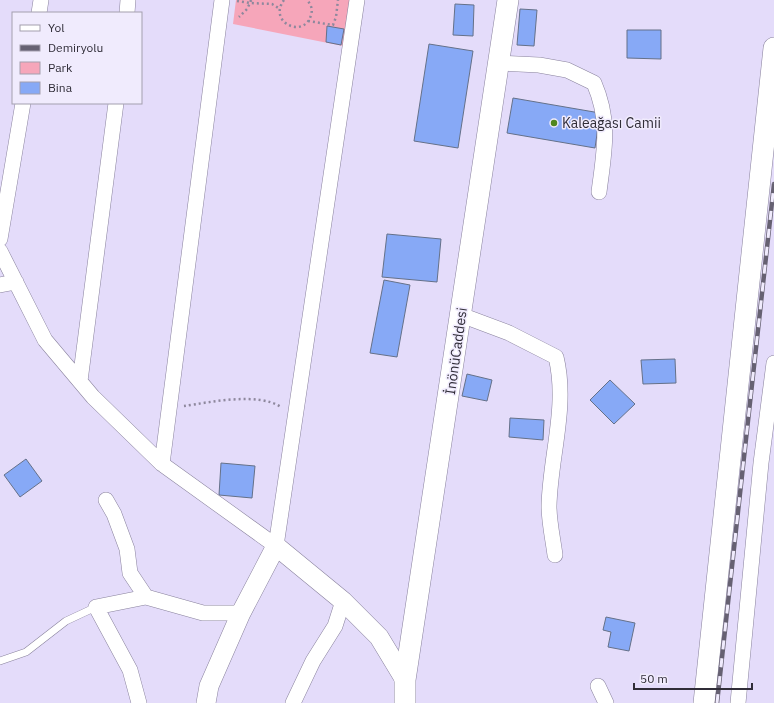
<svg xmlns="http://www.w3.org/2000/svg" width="774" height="703" viewBox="0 0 774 703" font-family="'IBM Plex Sans',sans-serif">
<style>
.green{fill:#f6a6ba}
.building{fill:#87a9f6;stroke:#657189}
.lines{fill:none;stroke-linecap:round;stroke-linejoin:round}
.service-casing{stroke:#89829d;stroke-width:8}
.minor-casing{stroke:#89829d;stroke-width:16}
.tertiary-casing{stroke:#89829d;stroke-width:20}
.secondary-casing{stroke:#89829d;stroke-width:22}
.path{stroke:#8e889d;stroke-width:2.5;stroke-dasharray:2 3;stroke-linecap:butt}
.service{stroke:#fff;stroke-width:7}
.minor{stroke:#fff;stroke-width:15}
.tertiary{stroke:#fff;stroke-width:19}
.secondary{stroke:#fff;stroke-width:21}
.rail-casing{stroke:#666172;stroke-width:4.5}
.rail{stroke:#f0ebfd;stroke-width:3;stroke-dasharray:9;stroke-linecap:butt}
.poi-dot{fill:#508721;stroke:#f0ebfd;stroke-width:1.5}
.labels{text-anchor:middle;stroke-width:3;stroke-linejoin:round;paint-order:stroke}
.poi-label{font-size:14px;fill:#302d38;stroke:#f0ebfd;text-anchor:start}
.street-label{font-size:14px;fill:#302d38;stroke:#f0ebfd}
</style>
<rect width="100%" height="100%" fill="#e4dcfa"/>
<path class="green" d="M236,0H354L348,47L233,24Z"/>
<path class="building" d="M455,4L474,5L473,36L453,35Z
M520,9L537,10L534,46L517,45Z
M327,26L344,29L341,45L326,42Z
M627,30H661V59L627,58Z
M429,44L473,51L458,148L414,141Z
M513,98L600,113L595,148L507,133Z
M387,234L441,239L437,282L382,277Z
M384,280L410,285L397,357L370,353Z
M675,359L676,383L643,384L641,360Z
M467,374L492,380L487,401L462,396Z
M610,380L635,404L614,424L590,400Z
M510,418L544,420L543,440L509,437Z
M26,459L42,481L20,497L4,475Z
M221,463L255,466L252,498L219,495Z
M606,617L635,623L629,651L608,647L611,632L603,630Z"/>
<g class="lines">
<defs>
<path id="service" d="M0,661L26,652L66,621L96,607"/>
<path id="minor" d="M39,13L41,0
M127,13L128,0
M499,63L539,65L567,70L594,83C611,122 604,152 599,192
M0,239L23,103
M0,251L45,340L93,397L162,464L276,546L357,0
M0,285L16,282
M461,315L509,333L556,357C568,406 550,457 549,506C549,522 553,539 555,555
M80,381L116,103
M162,464L222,0
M106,500L114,514L127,549L130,573L146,597
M598,686L606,703
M139,703L130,670L96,607L146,597L203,613H241
M293,703L313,661L335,626L343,601
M738,703L761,463L774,363"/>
<path id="tertiary" d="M206,703L209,686L241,613L276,546L343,601L379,637L405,680"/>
<path id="secondary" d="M405,703V680L508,0
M704,703L774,48"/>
</defs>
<use href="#service" class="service-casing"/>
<use href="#minor" class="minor-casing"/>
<use href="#tertiary" class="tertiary-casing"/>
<use href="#secondary" class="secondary-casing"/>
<path class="path" d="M251,0L250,3L272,4L280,9
M284,0C267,23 305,39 311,15C313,9 311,5 307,0
M237,1L250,3L247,9L239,17
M308,21L333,25L336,17L338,0
M184,406C211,402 258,392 281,407"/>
<use href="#service" class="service"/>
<use href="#minor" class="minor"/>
<use href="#tertiary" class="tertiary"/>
<use href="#secondary" class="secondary"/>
<defs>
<path id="rail" d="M717,703L774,184"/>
</defs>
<use href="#rail" class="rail-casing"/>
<use href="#rail" class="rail"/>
</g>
<circle class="poi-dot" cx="554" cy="123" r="4"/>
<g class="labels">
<g class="poi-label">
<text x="562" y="128">Kaleağası Camii</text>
</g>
<g class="street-label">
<text transform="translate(456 351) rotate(-82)" y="5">İnönüCaddesi</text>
</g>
</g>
<rect x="12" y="12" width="130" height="92" fill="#f0ebfd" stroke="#a39fae"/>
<rect x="20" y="25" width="20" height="6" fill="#ffffff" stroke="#a39fae"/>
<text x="48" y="32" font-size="12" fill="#302d38">Yol</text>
<rect x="20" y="45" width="20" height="6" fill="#666172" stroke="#a39fae"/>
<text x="48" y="52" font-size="12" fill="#302d38">Demiryolu</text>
<rect x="20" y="62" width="20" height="12" fill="#f6a6ba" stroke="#a39fae"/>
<text x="48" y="72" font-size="12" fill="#302d38">Park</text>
<rect x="20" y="82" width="20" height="12" fill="#87a9f6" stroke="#a39fae"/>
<text x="48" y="92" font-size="12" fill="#302d38">Bina</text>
<path d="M634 683v6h118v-6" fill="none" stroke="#302d38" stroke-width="2"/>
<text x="640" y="683" font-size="12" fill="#302d38" stroke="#f0ebfd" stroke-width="3" paint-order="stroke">50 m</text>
</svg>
